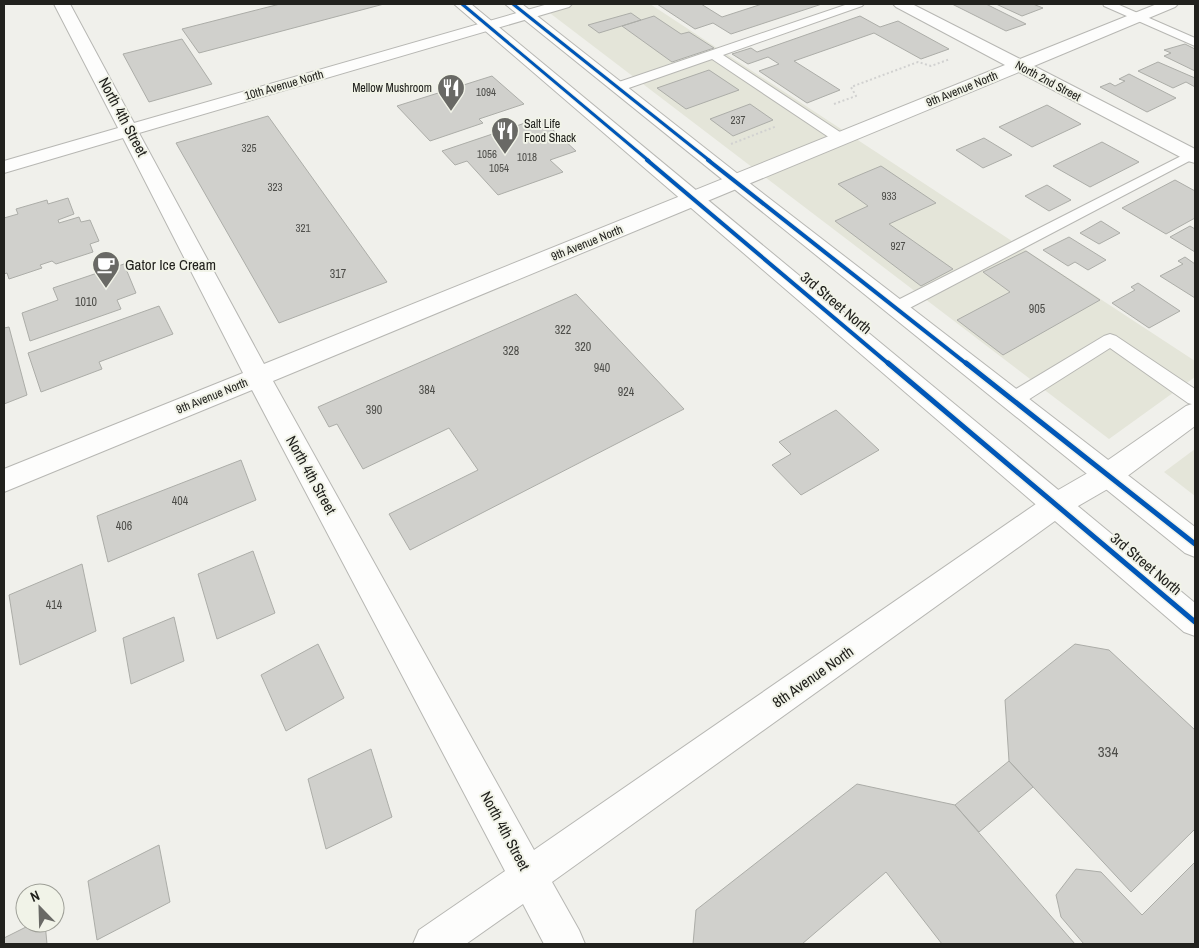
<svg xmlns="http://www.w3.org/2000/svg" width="1199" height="948" viewBox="0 0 1199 948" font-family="'Archivo Narrow',sans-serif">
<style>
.built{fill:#e4e5d9}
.building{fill:#d0d0cc;stroke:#acada8}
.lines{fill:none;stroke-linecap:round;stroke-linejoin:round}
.lane-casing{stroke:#b7b7b3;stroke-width:2}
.street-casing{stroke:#b7b7b3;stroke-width:2}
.primary-casing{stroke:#b7b7b3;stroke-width:2}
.path{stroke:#d1d1d0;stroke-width:2;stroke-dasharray:2 2.5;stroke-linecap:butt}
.lane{fill:#fdfdfc;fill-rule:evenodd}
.street{fill:#fdfdfc;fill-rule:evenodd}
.primary{fill:#fdfdfc;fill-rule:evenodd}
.cycleway-far2-casing{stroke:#f1f3e8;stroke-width:5}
.cycleway-far1-casing{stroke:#f1f3e8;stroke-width:6}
.cycleway-casing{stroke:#f1f3e8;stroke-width:8}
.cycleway-far2{stroke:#0057b8;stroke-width:3}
.cycleway-far1{stroke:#0057b8;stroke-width:4}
.cycleway{stroke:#0057b8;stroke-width:5}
.labels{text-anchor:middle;stroke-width:4;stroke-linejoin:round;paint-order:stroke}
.far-number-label{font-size:11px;fill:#4d4d49}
.far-street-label{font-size:12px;fill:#21211d;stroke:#f1f3e8}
.far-poi-label{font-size:12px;fill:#21211d;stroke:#f1f3e8;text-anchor:end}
.number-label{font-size:12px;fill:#4d4d49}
.street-label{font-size:15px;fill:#21211d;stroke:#f1f3e8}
.poi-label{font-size:15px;fill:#21211d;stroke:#f1f3e8;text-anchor:start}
.near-number-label{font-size:15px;fill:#4d4d49}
</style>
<rect width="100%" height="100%" fill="#f0f0eb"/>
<path class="built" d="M538,4H650L1195,361V377L1109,439Z
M1195,449V496L1164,472Z"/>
<path class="building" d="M280,4H384L199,53L182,29Z
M657,4H701L722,17L762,4H822L731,34L713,23L695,29Z
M952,4H986L1026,24L1006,31Z
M996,4H1033L1043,8L1022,16Z
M631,13L641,20L599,33L588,25Z
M654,16L681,34L689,32L714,48L672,62L622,26Z
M860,16L880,27L898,21L949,49L921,59L874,33L794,61L840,90L807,103L759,71L779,64L768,57L748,64L732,54L751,48L757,52Z
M182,39L212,84L149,102L123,54Z
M1185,44L1195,49V71L1164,56L1171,53L1164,50Z
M1158,62L1195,78V87L1186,82L1173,88L1138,71Z
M709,70L739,90L686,109L657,88Z
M1129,74L1176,98L1147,112L1100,87L1110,83L1115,86L1125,81L1119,79Z
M492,76L524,104L479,119L483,123L430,141L397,106Z
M750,104L773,120L733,136L710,119Z
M1047,105L1081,124L1032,147L999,127Z
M268,116L387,282L279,323L176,143Z
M540,118L576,151L550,160L563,172L498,195L467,161L455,165L442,151Z
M984,138L1012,155L983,168L956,150Z
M1102,142L1139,162L1090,187L1053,166Z
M881,166L936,203L889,224L953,269L921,286L835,221L868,206L838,184Z
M1175,180L1195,191V218L1166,234L1122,208Z
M1047,185L1071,200L1049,211L1025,196Z
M68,198L74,214L58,220L59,223L79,217L81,222L90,220L99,241L90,244L93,252L56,264L52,261L40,265L42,268L9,279L7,273L4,274V218L18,214L16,209L47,200L48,204Z
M1101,221L1120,233L1099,244L1080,233Z
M1190,226L1195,229V252L1170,237Z
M1069,237L1106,260L1088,270L1075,262L1068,266L1043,250Z
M1026,251L1100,300L1003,355L957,320L1010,292L983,272Z
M1185,257L1195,264V298L1160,276L1183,264L1178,261Z
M124,264L136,293L117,300L121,309L30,341L22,313L58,300L53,288Z
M1138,283L1180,311L1149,328L1112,303L1135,290L1131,287Z
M576,294L684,409L410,550L389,514L478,470L449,428L363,469L337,424L329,427L318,407Z
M159,306L173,334L99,362L102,369L41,392L28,353Z
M9,327L27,395L4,404V328Z
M836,410L879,450L801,495L772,465L791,454L779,442Z
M241,460L256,500L108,562L97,516Z
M253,551L275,613L217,639L198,574Z
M82,564L96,631L20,665L9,595Z
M174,617L184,661L131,684L123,638Z
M318,644L344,698L286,731L261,675Z
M1075,644L1109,650L1195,730V829L1131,892L1009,761L1005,700Z
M371,749L392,817L326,849L308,779Z
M1009,761L1033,787L979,832L955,805Z
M857,784L955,805L1075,944H942L886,872L802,944H693L696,910Z
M159,845L170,902L97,940L88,881Z
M1195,862V944H1084L1061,917L1056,895L1076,869L1101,872L1142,915Z
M34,923H45L47,944H4V938Z"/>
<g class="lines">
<defs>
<path id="lane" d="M848,4H864L862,6L723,55L846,136L848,139L846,142H836L712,59L623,90H613L612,87L613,84Z
M1103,4H1117L1195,38V46L1104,6Z
M1191,151L1195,152V158L902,312L896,314L890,312L888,308L890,304Z
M1110,334L1116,336L1195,389V405L1188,403L1110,348L1020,405L1013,407L1006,405L1004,400L1006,395L1104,336Z"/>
<path id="street" d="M54,4H70L134,123L548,4H572L569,7L139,133L264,364L1005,65L896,7L893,4H912L1020,59L1157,4H1178L1175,7L1034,66L1195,149V163L1188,161L1019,72L273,381L534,850L1046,497L1098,467L1186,406L1195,403V426L1118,483L1066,513L552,882L579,930L585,944H544L523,904L466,944H413L419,930L505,871L252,390L4,492V469L243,373L123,138L4,173V161L118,128Z"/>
<path id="primary" d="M454,4H471L1195,603V636L1184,632Z
M505,4H522L743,178L1195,527V557L1185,553Z"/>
</defs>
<use href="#lane" class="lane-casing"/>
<use href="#street" class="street-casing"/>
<use href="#primary" class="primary-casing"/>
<path class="path" d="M834,104L856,96L851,87L918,62L931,66L950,59
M731,144L777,126"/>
<use href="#lane" class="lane"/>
<use href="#street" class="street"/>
<use href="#primary" class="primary"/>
<defs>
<path id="cycleway-far2" d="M462,4L649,161
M513,4L710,161"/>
<path id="cycleway-far1" d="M647,160L890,365
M708,160L968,365"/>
<path id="cycleway" d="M888,363L1195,622
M966,363L1195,544"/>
</defs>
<use href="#cycleway-far2" class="cycleway-far2-casing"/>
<use href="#cycleway-far1" class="cycleway-far1-casing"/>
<use href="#cycleway" class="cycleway-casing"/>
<use href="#cycleway-far2" class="cycleway-far2"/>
<use href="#cycleway-far1" class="cycleway-far1"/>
<use href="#cycleway" class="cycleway"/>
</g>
<defs>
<symbol id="restaurant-pin" viewBox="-11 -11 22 30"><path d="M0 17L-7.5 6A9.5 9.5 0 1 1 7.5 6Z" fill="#696965" stroke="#f1f3e8"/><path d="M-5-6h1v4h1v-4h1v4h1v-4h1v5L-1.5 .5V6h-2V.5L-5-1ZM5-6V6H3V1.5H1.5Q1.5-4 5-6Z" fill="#fff"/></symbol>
<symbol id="cafe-pin" viewBox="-11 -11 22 30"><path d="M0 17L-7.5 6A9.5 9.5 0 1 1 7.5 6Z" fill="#696965" stroke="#f1f3e8"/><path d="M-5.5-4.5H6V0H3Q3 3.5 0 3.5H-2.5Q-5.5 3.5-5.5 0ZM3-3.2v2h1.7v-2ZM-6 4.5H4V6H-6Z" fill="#fff"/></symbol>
</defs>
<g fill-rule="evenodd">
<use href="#restaurant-pin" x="435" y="72" width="32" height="43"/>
<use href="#restaurant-pin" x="489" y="115" width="32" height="43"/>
<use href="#cafe-pin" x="90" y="249" width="32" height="43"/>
</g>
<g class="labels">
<g class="far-number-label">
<text x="486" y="96">1094</text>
<text x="738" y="124">237</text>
<text x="249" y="152">325</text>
<text x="487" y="158">1056</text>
<text x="527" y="161">1018</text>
<text x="499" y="172">1054</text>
<text x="275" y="191">323</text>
<text x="889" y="200">933</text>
<text x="303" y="232">321</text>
<text x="898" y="250">927</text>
</g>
<g class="far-street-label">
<text transform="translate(1048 81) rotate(28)" y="4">North 2nd Street</text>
<text transform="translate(284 85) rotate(-16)" y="4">10th Avenue North</text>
<text transform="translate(962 89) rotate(-22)" y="4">9th Avenue North</text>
<text transform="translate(587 243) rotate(-22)" y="4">9th Avenue North</text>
<text transform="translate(212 396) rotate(-22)" y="4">9th Avenue North</text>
</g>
<g class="far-poi-label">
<text x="432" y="92">Mellow Mushroom</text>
<text x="524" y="128" text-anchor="start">Salt Life<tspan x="524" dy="14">Food Shack</tspan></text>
</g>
<g class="number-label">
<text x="338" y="278">317</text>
<text x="86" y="306">1010</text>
<text x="1037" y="313">905</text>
<text x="563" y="334">322</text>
<text x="583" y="351">320</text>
<text x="511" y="355">328</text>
<text x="602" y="372">940</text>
<text x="427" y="394">384</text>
<text x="626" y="396">924</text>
<text x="374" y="414">390</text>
<text x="180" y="505">404</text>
<text x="124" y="530">406</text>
<text x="54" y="609">414</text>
</g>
<g class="street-label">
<text transform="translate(123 117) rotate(62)" y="5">North 4th Street</text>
<text transform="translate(836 303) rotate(40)" y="5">3rd Street North</text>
<text transform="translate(311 475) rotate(61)" y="5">North 4th Street</text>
<text transform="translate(1146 564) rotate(40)" y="5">3rd Street North</text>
<text transform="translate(813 677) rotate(-35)" y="5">8th Avenue North</text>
<text transform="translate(505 831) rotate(62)" y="5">North 4th Street</text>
</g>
<g class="poi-label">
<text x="125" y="270">Gator Ice Cream</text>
</g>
<g class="near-number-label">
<text x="1108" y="757">334</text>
</g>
</g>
<rect width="1199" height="948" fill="none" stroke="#21211d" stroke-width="10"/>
<g transform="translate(40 908) rotate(337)"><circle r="24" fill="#f1f3e8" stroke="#9e9f97"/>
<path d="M0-4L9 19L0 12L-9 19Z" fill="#696965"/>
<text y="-8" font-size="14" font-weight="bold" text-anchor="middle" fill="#21211d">N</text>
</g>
</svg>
